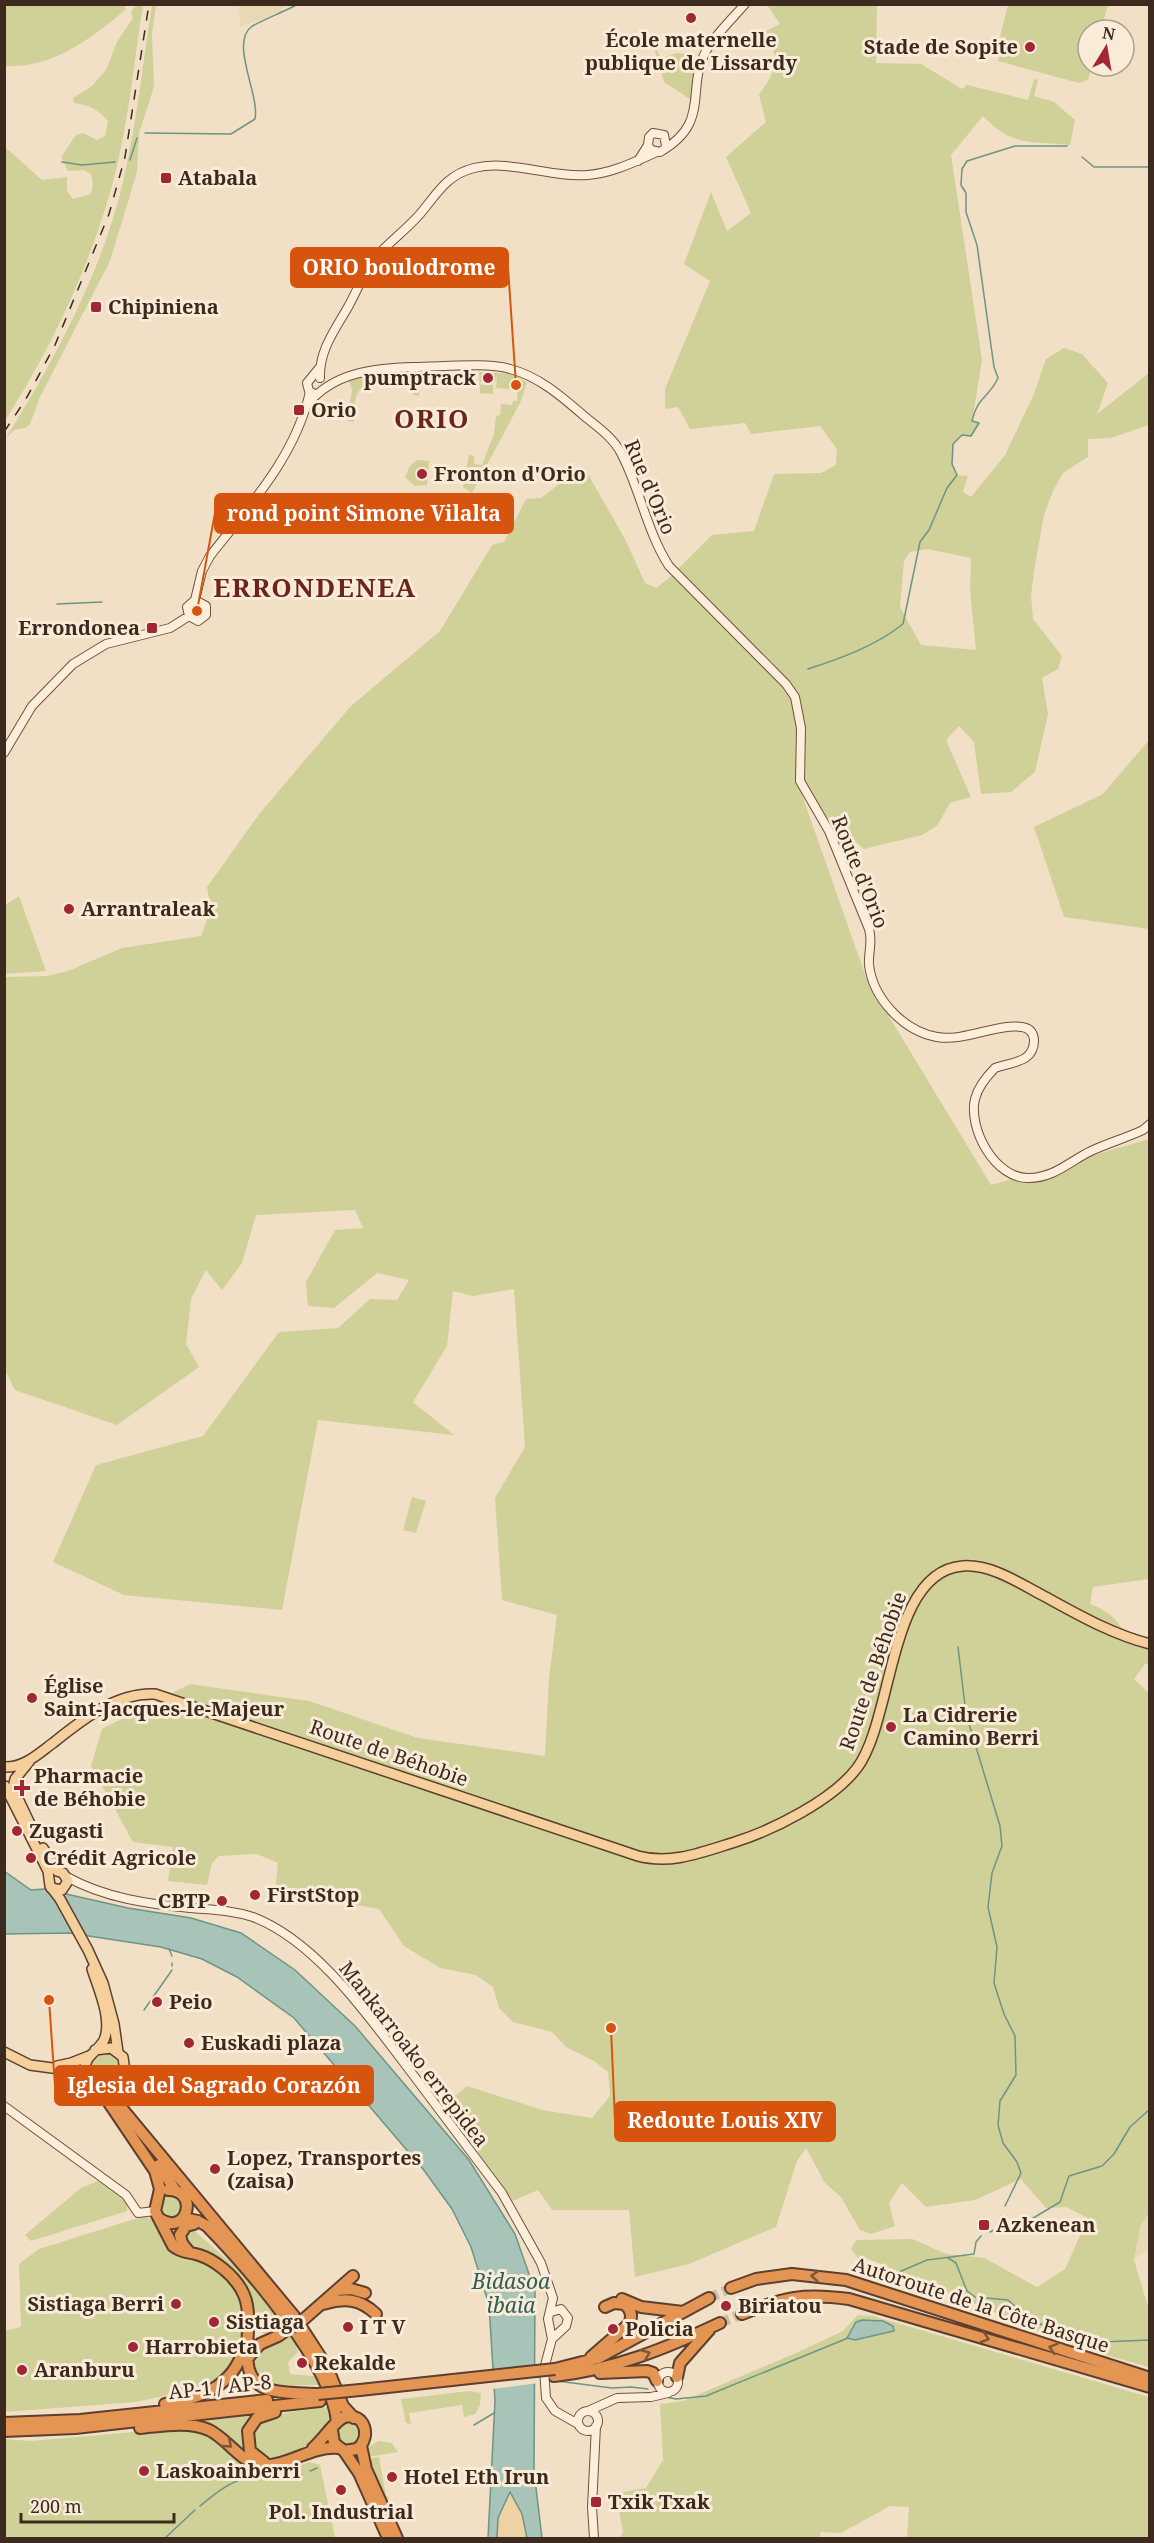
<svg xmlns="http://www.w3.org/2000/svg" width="1154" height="2543" viewBox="0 0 1154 2543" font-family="'Noto Serif',serif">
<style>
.farmland{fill:#e7d9b3}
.green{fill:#d0d099;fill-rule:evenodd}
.sand{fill:#eed2a3}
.water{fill:#a8c4b9;stroke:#6e9486;stroke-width:1.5}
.pier{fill:#f1e0c6}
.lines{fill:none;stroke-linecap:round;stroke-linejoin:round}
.stream{stroke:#6e9486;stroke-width:1.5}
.highway-tunnel{stroke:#cdbca5;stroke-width:10;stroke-dasharray:10 5;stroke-linecap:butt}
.secondary-casing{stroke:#70513d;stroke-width:10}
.primary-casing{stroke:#5c3f2f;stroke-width:12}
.highway-casing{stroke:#5c3f2f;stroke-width:14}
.secondary{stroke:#fbeedb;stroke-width:8}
.primary{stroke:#f5d09d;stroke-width:9}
.highway{stroke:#e49554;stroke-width:10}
.rail{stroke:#3d2a1f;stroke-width:1.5;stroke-dasharray:10 10;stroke-linecap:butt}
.highway-bridge-casing{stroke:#5c3f2f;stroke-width:14;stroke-linecap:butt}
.highway-bridge{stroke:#e49554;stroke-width:10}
.oneway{stroke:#805534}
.poi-dot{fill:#a12735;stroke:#f8ebd7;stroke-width:2}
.labels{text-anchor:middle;stroke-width:6;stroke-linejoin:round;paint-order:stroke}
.poi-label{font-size:20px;font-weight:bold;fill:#3d2a1f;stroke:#f8ebd7;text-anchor:start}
.street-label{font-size:20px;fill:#3d2a1f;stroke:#f8ebd7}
.water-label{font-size:21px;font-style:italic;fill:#2e5e56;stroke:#f8ebd7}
.district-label{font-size:26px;font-weight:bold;letter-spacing:1.5px;fill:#6d241c;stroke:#f8ebd7}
.leader{fill:none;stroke:#d7540e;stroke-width:2}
.callout-dot{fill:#d7540e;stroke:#f8ebd7;stroke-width:2}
.callout{fill:#d7540e;stroke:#d7540e;stroke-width:2}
.callout-label{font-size:21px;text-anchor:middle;font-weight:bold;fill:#fff}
</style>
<rect width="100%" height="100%" fill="#f1e0c6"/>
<path class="farmland" d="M239,5V4L288,5L268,17L240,27Z
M1149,2211V2248L1134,2260L1140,2227Z"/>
<path class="green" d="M123,4L126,9C93,38 51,69 5,66V5Z
M137,5H143C135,55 130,107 119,157C99,248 55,342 6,419L5,147L42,180L67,177V191L73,199L91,194L93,184L91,174L84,170L68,171L61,157L76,135L83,133L97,140L105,136L108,121C98,110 90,105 74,103L73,98L92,86L106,70L117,42L133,18L131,11Z
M152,5H156L152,34L154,87L139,133L137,172L110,261L40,397L30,424L25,428L14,430L6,438C52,364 98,279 120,194C136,132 142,67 152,5Z
M767,5H877L876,63L921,64L962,89L967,85L1028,100L1034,79L1038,80L1034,96L1054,102L1075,120L1070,145C1029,141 1013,147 983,116L951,155L982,360L972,421L979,423L971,436L962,435L953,444L952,464L957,475L968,476L963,492L971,497L1005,455L1034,394L1046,359L1064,348L1082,354L1108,383L1097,414L1149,373V425L1111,438L1088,439V457L1063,473L1053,491L1044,515L1035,565L1031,595L1033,619L1062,656L1058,669L1042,678L1048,714L1035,772L1011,792L981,794L974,742L959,726L946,740L971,797L950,803L937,826L922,835L864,849L802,795L867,980L991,1185L1149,1139V1579L1093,1587L1090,1604C1113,1614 1118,1620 1130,1642L1149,1649V1663L1145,1664L1134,1679L1150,1694V2211L1140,2227L1134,2260L1149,2310V2367L1077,2347L864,2257L859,2259L851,2249L856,2240L912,2239L947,2254L984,2258L1037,2287L1065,2269L1088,2218L1066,2207L1046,2208L1021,2179L975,2200L926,2207L902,2183L889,2203L895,2226L871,2234L860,2230L841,2197L825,2183L806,2148L797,2161L776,2227L689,2264L635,2277L629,2210H552L538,2190L513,2201L444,2105L467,2086L542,2110L592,2118L610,2096L608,2072L594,2061L566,2047L552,2032L513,2022L499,2008L493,1987L476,1975L440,1968L404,1946L379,1909L339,1902L274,1905L278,1863L257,1854L219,1856L212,1863L207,1885L168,1881L173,1847L133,1842L91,1766L102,1729L190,1684L309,1701L418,1738L545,1756L549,1678L557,1615L502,1600L495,1498L525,1447L514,1289L473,1296L453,1291L447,1346L413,1402L454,1435L318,1420L282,1610L124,1595L53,1562L96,1465L203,1436L279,1332L338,1328L370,1299L397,1300L409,1280L377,1273L334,1308L308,1306L306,1282L335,1230L363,1228L355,1210L256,1215L242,1263L222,1290L206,1270L191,1299L186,1344L199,1367L117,1425L15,1390L5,1370V977L47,976L68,971L122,948L201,936L211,909L207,887L260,813L350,707L440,631L492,545L504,542L526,499L541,498L580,468L584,467L626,541L645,583L656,588L668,579L712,535L754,531L774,474L821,473L836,465L837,449L820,426L751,434L745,423L690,429L678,407L665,409V389L710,281L684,264L711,192L727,231L751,213L726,157L766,122L759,95C777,69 780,61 766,31L780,24ZM927,549L971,558L970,591L976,650L921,645L900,607L904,561L910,552Z
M1008,5H1108L1101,30H1088V66H1092L1088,80L1079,83L998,61L1000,52H992L989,55L972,52V42L999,41Z
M653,44L661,58L677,53L688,54L698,59L693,101L664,82Z
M378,372L377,382C351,389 356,398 354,422L347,421L352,390L349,381Z
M429,372L431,381H420L419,396L413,395L414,383L386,377L395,373Z
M479,372L515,374L527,383L520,403L472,493L463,487L469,455L474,456V464L482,465L494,434L496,416L500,415L501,404L512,405L513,401H517L518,390L496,388L497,374L495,382H480L481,385H493V394L480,393Z
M417,460L429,461L427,485L415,486L405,477L410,466Z
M1149,740V929L1064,917L1034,827L1103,794Z
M19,896L46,971L5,974V905Z
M412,1497L426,1501L416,1533L403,1530Z
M89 2068a16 16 0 1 1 32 0a16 16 0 1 1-32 0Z
M98,2181L128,2202L127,2211L31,2241L25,2235L81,2188Z
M159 2207a12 12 0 1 1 24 0a12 12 0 1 1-24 0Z
M144,2216L156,2221L173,2252L190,2261H202L232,2282L245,2312L240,2353L222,2377L199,2388L136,2402L5,2412L4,2331L21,2327L19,2264L39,2249Z
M191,2228L237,2268L285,2326L265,2334L257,2330L245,2285L229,2267L211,2255L188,2245L182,2238Z
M858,2315L873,2316L1149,2397V2538H907L909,2507L890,2506L841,2533L821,2532L819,2538H620L623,2532L616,2493L646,2488L663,2460L660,2404L683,2401L796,2353L843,2331Z
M292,2334L298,2352L288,2362L290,2374L314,2376L321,2385H262L250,2371L251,2356L267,2344Z
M469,2391L481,2393L480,2405L475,2414L464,2417L462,2405L409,2413L411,2424L406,2423L401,2399Z
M328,2407L332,2420L314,2444L275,2458L257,2455L250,2434C265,2410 302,2412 328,2407Z
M253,2415L243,2436L246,2453L192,2421Z
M337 2434a12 12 0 1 1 24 0a12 12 0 1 1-24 0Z
M168,2429L206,2432L247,2466L264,2475L310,2462L320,2465L335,2538H5L4,2439L31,2441Z
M378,2441L392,2443L398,2452L368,2457L367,2448Z
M379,2457L386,2496L390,2498L385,2499L368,2459Z"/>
<path class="sand" d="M510,2492L522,2514L527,2538H497L498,2518Z"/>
<path class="water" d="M4,1871L31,1890L44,1889L128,1908L191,1918L241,1933L295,1970L355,2026L469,2160L515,2234L535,2291L534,2471L542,2538H527L522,2514L510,2492L498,2518L497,2538H488L495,2401L489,2305L471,2247L452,2209L423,2169L294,2018L237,1977L202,1959L161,1947L69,1933L5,1934Z
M862,2320L883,2321L893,2326L894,2331L855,2340L847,2338L856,2322Z"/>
<path class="pier" d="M539,2365V2383L491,2389L490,2370Z"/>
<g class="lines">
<path class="stream" d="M145,133L231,134L255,119C260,95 230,44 251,27C258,22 288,10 298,4
M1082,157L1094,167H1150
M130,160L137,138
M62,162L82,165L115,162
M57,604L102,602
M808,669C842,658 875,646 903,624L920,542L929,530L947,488L957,475L952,464L953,444L962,435L971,436L979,423L972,421C978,396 988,399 998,378L994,367L977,245L966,212V193L961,185L962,169L967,161L1015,146H1067
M958,1647L966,1714L1000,1826L1002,1846L992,1873L988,1907L997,1947L994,1983L1004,2014L1015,2036L1016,2075L1000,2101L998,2125L1003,2143L1017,2162L1021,2173L1005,2206
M169,1949L172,1956
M172,1963V1966
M144,2010L172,1970
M996,2229L1030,2220L1060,2202L1069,2176L1102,2166L1114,2154L1130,2127L1150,2109
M990,2232L996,2229L1001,2216
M948,2258L956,2263L967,2291L975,2297L1008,2300L1031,2320L1050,2328L1075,2330L1101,2342L1150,2340
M899,2272L927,2260L974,2254L976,2242L981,2236
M549,2380L612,2388L631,2387L648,2389
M666,2397L676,2399L706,2396L848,2338
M474,2425L494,2413
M310,2471L317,2468
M200,2506C211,2497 230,2481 244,2479C263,2475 282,2480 302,2475
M165,2538L195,2510
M1148,2538L1150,2536"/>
<path class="highway-tunnel" d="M709,2298L731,2288
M720,2323L742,2314"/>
<defs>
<path id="secondary" d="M648,145L651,150L660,152C712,122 685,90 706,51C716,34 732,19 745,4
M638,161L648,145L649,137L653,133L664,135L666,146
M320,378C319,350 335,330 348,307C357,291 363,274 374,259C388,243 406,230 420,214C437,194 446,175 474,168C510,159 550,178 588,175C613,173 634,162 657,152
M315,394L309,391L307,383L320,367
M307,405C333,372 375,368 414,367C440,367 487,362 510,369C538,376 561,396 583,415C596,426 613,437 621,453C640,489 647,532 669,566L786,684L795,697L801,728L800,781L829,831L869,929C873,942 868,952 869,965C873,998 903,1031 937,1037C964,1042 998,1023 1022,1027C1029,1028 1033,1032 1034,1039C1035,1063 1011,1062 995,1068C986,1077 978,1087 975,1099C968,1129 995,1179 1029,1178C1054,1178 1070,1161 1091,1151C1108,1143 1126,1138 1143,1130L1150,1124
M189,616L187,607L195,600L202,571L210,556C250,505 295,457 310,392
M189,616L198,621L206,615V606L195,600
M4,753L32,706L73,664L106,644L170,628L189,616
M67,1877C105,1898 148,1904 190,1908C212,1910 232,1910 253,1917C319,1942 373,2023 414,2076C443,2115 473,2154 502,2193L541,2263L553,2298L548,2319L552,2339L544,2369L546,2398L555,2411L578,2424
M4,2106L126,2195L138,2213L155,2211
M551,2312L561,2309L568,2318L566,2326L552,2339
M658 2382a10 10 0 1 1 20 0a10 10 0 1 1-20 0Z
M588,2411L617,2398L651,2397L668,2393
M578 2421a10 10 0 1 1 20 0a10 10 0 1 1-20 0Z
M594,2538L592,2507L596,2426"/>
<path id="primary" d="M29,1762L15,1779L13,1788L31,1826
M4,1767C24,1768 38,1754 53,1743C82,1720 116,1692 155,1694L638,1856C671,1865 703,1852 735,1842C773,1830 833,1800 857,1768C894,1719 888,1571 963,1566C991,1564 1019,1583 1042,1595C1077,1614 1111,1634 1150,1644
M5,1786L48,1871L50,1886L60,1899L88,1950L103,1983L114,2024L118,2052
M43,1848L57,1871L63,1873L68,1881L62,1890L51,1888
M92,1969C98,1988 113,2020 104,2040C97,2053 84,2055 85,2071C90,2086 101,2092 116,2086L125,2072L123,2057L111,2048L95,2050
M4,2052L30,2065L67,2070L89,2081
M57,2066L71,2063L89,2056"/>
<path id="highway" d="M116,2086L117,2099L122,2111
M99,2088L155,2171L160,2189L155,2211L173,2246C181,2253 190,2252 199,2255C215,2260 233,2275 241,2289C261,2321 229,2375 267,2389C282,2394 302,2393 318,2394
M119,2105L294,2316L327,2367L343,2406L354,2418
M159,2165L175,2190
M184,2218L198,2221L207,2226C248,2268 332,2364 337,2422
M160,2219C187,2237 200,2190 168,2190
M190,2253L182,2243L180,2235L186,2226L194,2224
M731,2288L756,2279L792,2274L846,2280L1150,2378
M337,2290L351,2289L365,2293
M622,2299L641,2307L683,2312
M323,2304C345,2298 359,2298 376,2314
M742,2314C785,2297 803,2293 849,2299L1150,2387
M304,2319L353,2276
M591,2357L629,2324C633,2316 631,2309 624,2304L614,2303L605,2307
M247,2359L260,2344L278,2336
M555,2369L598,2358L709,2298
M600,2373L647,2371L653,2373L657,2381
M554,2376C613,2370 667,2348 720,2323
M677,2377L680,2363L710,2329
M360,2390L517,2373
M165,2404C201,2398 233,2387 244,2348
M4,2423L80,2420L267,2400
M140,2428C162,2426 188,2421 209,2430C228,2439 240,2463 262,2465C287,2467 310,2446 338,2448
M4,2431L75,2428L320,2401
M361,2446L366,2469L397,2538
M313,2448C322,2441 335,2420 345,2417C365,2412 372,2438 357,2449L344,2451L334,2443L332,2430
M344,2451L359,2473L388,2538
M264,2462L250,2451L248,2431L257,2418L275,2412"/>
</defs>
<use href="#secondary" class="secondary-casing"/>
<use href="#primary" class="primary-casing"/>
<use href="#highway" class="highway-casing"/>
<use href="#secondary" class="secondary"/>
<use href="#primary" class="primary"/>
<use href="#highway" class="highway"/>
<path class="rail" d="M4,432L26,399L55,345L109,214L125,157L149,4"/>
<defs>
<path id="highway-bridge" d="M278,2336L304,2319
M517,2373L555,2369
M318,2394L360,2390"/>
</defs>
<use href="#highway-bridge" class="highway-bridge-casing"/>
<use href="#highway-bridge" class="highway-bridge"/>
</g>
<defs><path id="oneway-chevron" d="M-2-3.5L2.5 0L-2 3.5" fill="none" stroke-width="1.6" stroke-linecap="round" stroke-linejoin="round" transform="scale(1.5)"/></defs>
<g class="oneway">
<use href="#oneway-chevron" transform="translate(815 2276) rotate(-175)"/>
<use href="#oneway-chevron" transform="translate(985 2338) rotate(16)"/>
<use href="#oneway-chevron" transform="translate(1053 2348) rotate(-163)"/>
<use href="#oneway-chevron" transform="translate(646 2354) rotate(-22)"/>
<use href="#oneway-chevron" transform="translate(228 2444) rotate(41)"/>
</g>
<g class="poi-dot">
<circle cx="691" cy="18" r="6"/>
<circle cx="1030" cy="47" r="6"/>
<rect x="160" y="172" width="12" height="12" rx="3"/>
<rect x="90" y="301" width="12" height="12" rx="3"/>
<circle cx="488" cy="378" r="6"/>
<rect x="293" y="404" width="12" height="12" rx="3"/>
<circle cx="422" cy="474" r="6"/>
<rect x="146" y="622" width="12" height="12" rx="3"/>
<circle cx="69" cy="909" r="6"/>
<circle cx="32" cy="1698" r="6"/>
<circle cx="891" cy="1727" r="6"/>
<path d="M19 1779h6v6h6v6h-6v6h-6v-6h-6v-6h6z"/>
<circle cx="17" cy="1831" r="6"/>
<circle cx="31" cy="1858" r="6"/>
<circle cx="255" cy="1895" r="6"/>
<circle cx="222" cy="1901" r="6"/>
<circle cx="157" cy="2002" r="6"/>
<circle cx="189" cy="2043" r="6"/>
<circle cx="215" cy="2169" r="6"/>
<rect x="978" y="2219" width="12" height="12" rx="3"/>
<circle cx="176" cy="2304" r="6"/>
<circle cx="726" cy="2306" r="6"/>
<circle cx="214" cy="2322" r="6"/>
<circle cx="348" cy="2327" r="6"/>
<circle cx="613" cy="2329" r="6"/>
<circle cx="133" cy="2347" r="6"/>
<circle cx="302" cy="2363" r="6"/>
<circle cx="22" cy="2370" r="6"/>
<circle cx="144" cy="2471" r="6"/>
<circle cx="392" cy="2477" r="6"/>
<circle cx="341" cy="2490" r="6"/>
<rect x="590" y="2496" width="12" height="12" rx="3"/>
</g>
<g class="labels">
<g class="poi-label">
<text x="691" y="47" text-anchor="middle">École maternelle<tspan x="691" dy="23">publique de Lissardy</tspan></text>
<text x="1018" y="54" text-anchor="end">Stade de Sopite</text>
<text x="178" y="185">Atabala</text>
<text x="108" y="314">Chipiniena</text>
<text x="476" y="385" text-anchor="end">pumptrack</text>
<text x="311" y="417">Orio</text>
<text x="434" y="481">Fronton d'Orio</text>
<text x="140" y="635" text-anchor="end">Errondonea</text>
<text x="81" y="916">Arrantraleak</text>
<text x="44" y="1693">Église<tspan x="44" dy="23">Saint-Jacques-le-Majeur</tspan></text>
<text x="903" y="1722">La Cidrerie<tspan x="903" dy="23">Camino Berri</tspan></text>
<text x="34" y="1783">Pharmacie<tspan x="34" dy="23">de Béhobie</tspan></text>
<text x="29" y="1838">Zugasti</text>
<text x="43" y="1865">Crédit Agricole</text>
<text x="267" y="1902">FirstStop</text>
<text x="210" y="1908" text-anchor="end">CBTP</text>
<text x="169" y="2009">Peio</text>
<text x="201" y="2050">Euskadi plaza</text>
<text x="227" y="2165">Lopez, Transportes<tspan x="227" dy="23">(zaisa)</tspan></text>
<text x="996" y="2232">Azkenean</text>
<text x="164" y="2311" text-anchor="end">Sistiaga Berri</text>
<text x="738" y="2313">Biriatou</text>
<text x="226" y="2329">Sistiaga</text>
<text x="360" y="2334">I T V</text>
<text x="625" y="2336">Policia</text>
<text x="145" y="2354">Harrobieta</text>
<text x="314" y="2370">Rekalde</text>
<text x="34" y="2377">Aranburu</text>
<text x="156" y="2478">Laskoainberri</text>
<text x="404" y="2484">Hotel Eth Irun</text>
<text x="608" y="2509">Txik Txak</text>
<text x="341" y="2519" text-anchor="middle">Pol. Industrial</text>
</g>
<g class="street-label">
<text transform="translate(650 487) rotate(67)" y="7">Rue d'Orio</text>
<text transform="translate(860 872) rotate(68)" y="7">Route d'Orio</text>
<text transform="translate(873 1671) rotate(-71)" y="7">Route de Béhobie</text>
<text transform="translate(389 1753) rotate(19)" y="7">Route de Béhobie</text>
<text transform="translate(414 2054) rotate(52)" y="7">Mankarroako errepidea</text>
<text transform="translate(981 2305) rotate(18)" y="7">Autoroute de la Côte Basque</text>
<text transform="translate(220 2387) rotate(-6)" y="7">AP-1 / AP-8</text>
</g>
<g class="water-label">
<text x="511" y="2289">Bidasoa<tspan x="511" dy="24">ibaia</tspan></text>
</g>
<g class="district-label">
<text x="432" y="428">ORIO</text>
<text x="315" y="597">ERRONDENEA</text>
</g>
</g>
<path class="leader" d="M516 385L508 267M197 611L215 513M49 2000L55 2086M611 2028L615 2121"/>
<g class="callout-dot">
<circle cx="516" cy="385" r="6"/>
<circle cx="197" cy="611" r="6"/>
<circle cx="49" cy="2000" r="6"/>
<circle cx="611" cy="2028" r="6"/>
</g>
<g class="callout">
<rect x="291" y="248" width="217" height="39" rx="6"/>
<rect x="215" y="494" width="298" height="39" rx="6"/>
<rect x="55" y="2066" width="318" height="39" rx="6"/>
<rect x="615" y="2102" width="220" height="39" rx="6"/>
</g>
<g class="callout-label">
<text x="399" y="275">ORIO boulodrome</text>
<text x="364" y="521">rond point Simone Vilalta</text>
<text x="214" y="2093">Iglesia del Sagrado Corazón</text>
<text x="725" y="2128">Redoute Louis XIV</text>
</g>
<rect width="1154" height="2543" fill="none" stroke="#3d2a1f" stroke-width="12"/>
<g transform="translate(1106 48) rotate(11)"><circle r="28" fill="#f8ebd7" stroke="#ad9e8d" stroke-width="1.5"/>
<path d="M0-4.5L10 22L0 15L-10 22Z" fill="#a12735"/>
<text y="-9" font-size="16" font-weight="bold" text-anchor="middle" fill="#3d2a1f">N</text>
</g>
<path d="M21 2513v9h153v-9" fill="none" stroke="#3d2a1f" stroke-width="3"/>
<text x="30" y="2513" font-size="18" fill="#3d2a1f" stroke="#f8ebd7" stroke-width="4.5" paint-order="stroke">200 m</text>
</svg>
